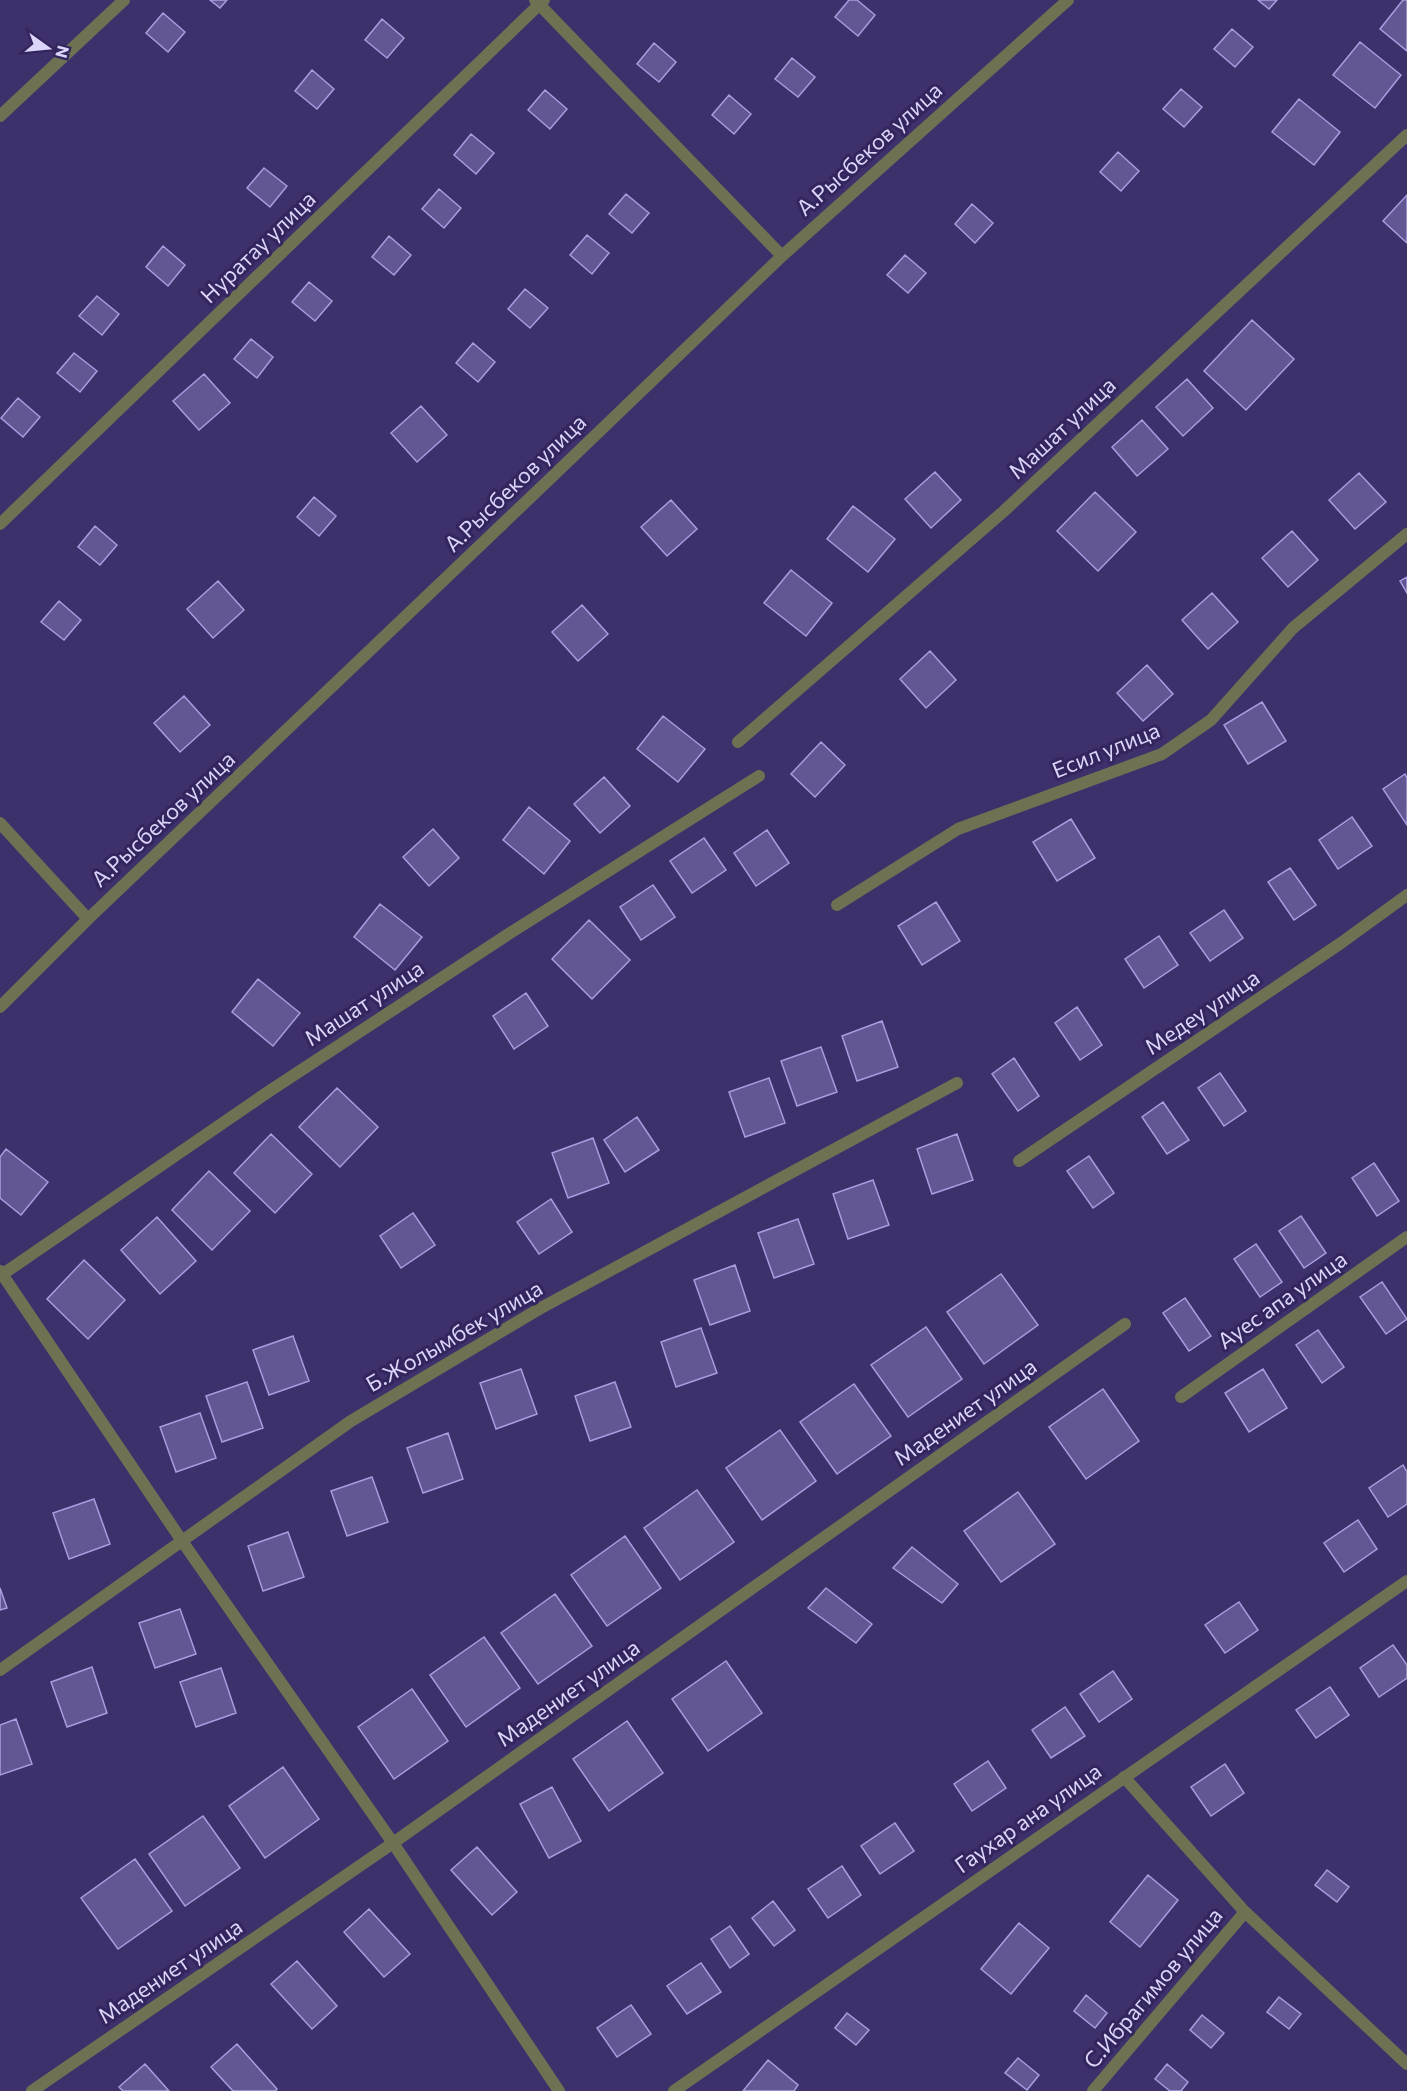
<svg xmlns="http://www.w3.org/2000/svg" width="1407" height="2091" viewBox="0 0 1407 2091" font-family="Commissioner,sans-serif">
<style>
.building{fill:#625693;stroke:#a89de0;stroke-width:1.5}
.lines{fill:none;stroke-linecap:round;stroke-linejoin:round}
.minor{stroke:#6f7153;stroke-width:12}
.labels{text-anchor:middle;stroke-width:6;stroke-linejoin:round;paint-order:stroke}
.street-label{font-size:22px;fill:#dad5f9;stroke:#34255e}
</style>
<rect width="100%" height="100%" fill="#3e306a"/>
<path class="building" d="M210,0H227L220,8Z
M849,0H857L875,15L858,36L835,17Z
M1258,0H1277L1269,9Z
M1403,0H1407V51L1380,29Z
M163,13L185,32L168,52L146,33Z
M382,19L404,38L387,58L365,40Z
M1232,29L1253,47L1235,67L1214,49Z
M1360,42L1401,75L1375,108L1333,75Z
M654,43L676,62L659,82L637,64Z
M792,58L815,77L798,97L775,79Z
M312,70L334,89L317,109L295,91Z
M1181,89L1202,107L1184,127L1163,109Z
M545,90L567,109L550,129L528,110Z
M729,95L751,114L734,134L712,115Z
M1299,99L1340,132L1314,165L1272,132Z
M471,134L494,153L476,174L454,155Z
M1118,152L1139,171L1121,191L1100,172Z
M264,168L287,186L270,207L247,188Z
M439,189L461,208L444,228L422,209Z
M626,194L649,213L632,233L609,214Z
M1407,195V243L1383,221Z
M972,204L993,223L975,243L955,224Z
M587,235L609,253L592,274L570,255Z
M389,236L411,255L394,275L372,257Z
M163,246L185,265L168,286L146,267Z
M905,255L926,273L908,293L887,275Z
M309,282L332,301L315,321L292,302Z
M525,289L548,308L530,328L508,309Z
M97,296L119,314L102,335L79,316Z
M1252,320L1294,359L1246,410L1204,371Z
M251,339L273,357L257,378L234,359Z
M473,343L495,362L478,382L456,363Z
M74,353L97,371L80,392L57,373Z
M204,374L230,403L199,430L173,401Z
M1187,379L1213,408L1183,436L1156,407Z
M18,398L40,417L23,437L1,418Z
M421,406L447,435L417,462L391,433Z
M1142,420L1168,449L1137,476L1112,447Z
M935,472L961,500L931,528L905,499Z
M1359,473L1386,502L1355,529L1329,500Z
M1095,492L1136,532L1098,571L1057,531Z
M314,497L336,516L319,536L297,517Z
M671,500L697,529L667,556L641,527Z
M853,506L895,539L868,572L827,539Z
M95,526L117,545L100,565L78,547Z
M1292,531L1318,560L1288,587L1262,558Z
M791,570L832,603L806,636L764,603Z
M1407,577V593L1400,581Z
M218,581L244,610L213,638L187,609Z
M1212,593L1238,622L1208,649L1182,620Z
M59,601L81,620L64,640L41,622Z
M582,605L608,634L578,661L552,632Z
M930,651L956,680L926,708L900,679Z
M1147,665L1173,694L1143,721L1117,693Z
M184,696L210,725L180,752L154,723Z
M1262,702L1286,741L1248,764L1224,725Z
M663,716L705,749L678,782L637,749Z
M821,742L845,765L815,797L791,774Z
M1405,774L1407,778V825L1383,789Z
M604,777L630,806L600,833L574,804Z
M529,807L570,841L544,874L503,840Z
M1352,817L1372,846L1338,869L1319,840Z
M1071,819L1095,858L1057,881L1033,842Z
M433,829L459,858L429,886L403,857Z
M767,830L789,863L756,886L734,853Z
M704,838L726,870L692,893L670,861Z
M1290,868L1316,905L1294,920L1268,882Z
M653,885L675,917L641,940L620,907Z
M936,902L960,941L922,965L898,926Z
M380,904L422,937L395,970L354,937Z
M1224,910L1243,938L1210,961L1190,933Z
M589,920L630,960L592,999L552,959Z
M1159,936L1178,965L1144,988L1125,959Z
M258,979L300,1013L273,1046L232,1012Z
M526,993L548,1026L514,1049L493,1016Z
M1077,1007L1102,1045L1080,1060L1055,1023Z
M882,1021L898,1067L857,1081L842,1036Z
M821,1047L837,1092L797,1106L781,1061Z
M1014,1058L1039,1096L1018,1111L992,1074Z
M1220,1073L1246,1111L1224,1126L1198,1088Z
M769,1078L785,1123L745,1137L729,1092Z
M337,1088L378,1127L340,1167L299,1127Z
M1163,1102L1189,1140L1167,1154L1142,1117Z
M637,1117L659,1150L625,1172L604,1140Z
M271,1134L312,1174L275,1213L234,1173Z
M957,1134L973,1180L932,1194L917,1149Z
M593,1138L609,1183L568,1198L552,1153Z
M6,1149L48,1182L21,1215L0,1198V1157Z
M1089,1156L1114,1193L1093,1208L1067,1171Z
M1374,1163L1399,1201L1377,1216L1352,1178Z
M209,1171L250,1211L212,1250L172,1210Z
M873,1180L889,1225L848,1239L833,1194Z
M551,1199L572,1232L539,1254L517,1222Z
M413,1213L435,1245L401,1268L380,1236Z
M1301,1216L1326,1253L1304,1268L1279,1231Z
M157,1217L196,1261L160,1294L121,1250Z
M798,1219L814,1264L774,1278L758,1233Z
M1256,1244L1282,1282L1260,1297L1234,1259Z
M84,1260L125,1300L88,1339L47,1299Z
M735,1265L750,1311L710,1325L694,1280Z
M1001,1274L1038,1325L984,1364L947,1312Z
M1382,1282L1407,1319L1386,1334L1360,1297Z
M1185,1298L1211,1336L1189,1351L1163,1313Z
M926,1327L962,1379L908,1417L871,1365Z
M701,1328L717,1373L676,1387L661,1342Z
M1318,1330L1344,1367L1322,1383L1296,1345Z
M293,1336L309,1381L269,1395L253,1350Z
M521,1369L537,1414L496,1429L480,1383Z
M1263,1369L1287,1408L1249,1432L1225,1393Z
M247,1382L263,1428L222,1442L206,1396Z
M615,1382L631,1427L590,1441L575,1396Z
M854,1384L891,1436L837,1474L800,1422Z
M1103,1389L1139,1441L1086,1479L1049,1427Z
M200,1413L216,1458L176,1472L160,1427Z
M780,1430L816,1481L762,1520L726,1468Z
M448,1433L463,1479L423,1493L407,1448Z
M1403,1465L1407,1472V1504L1388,1517L1369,1488Z
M372,1477L388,1522L347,1536L331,1491Z
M697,1490L734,1542L680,1580L644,1528Z
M1018,1492L1055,1544L1001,1582L964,1531Z
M94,1499L110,1544L69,1559L53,1513Z
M1358,1520L1377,1549L1344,1572L1324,1543Z
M288,1532L304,1577L263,1591L248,1546Z
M625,1536L661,1588L607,1626L571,1575Z
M912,1547L958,1584L942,1603L893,1568Z
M0,1588L7,1608L0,1610Z
M826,1588L872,1624L856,1643L808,1608Z
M555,1594L592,1646L538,1684L501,1633Z
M1239,1602L1258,1630L1225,1653L1205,1625Z
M180,1609L196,1654L155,1668L139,1623Z
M484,1637L520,1688L466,1727L430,1675Z
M1393,1645L1407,1665V1678L1379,1697L1360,1668Z
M726,1661L762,1713L708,1751L672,1699Z
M92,1667L107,1713L67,1727L51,1682Z
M221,1668L236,1713L196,1727L180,1682Z
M1113,1671L1132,1699L1099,1722L1080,1694Z
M1330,1687L1349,1715L1316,1738L1296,1710Z
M412,1689L448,1741L394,1779L358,1727Z
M1065,1707L1085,1736L1051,1758L1032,1730Z
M16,1719L32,1764L0,1775V1725Z
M627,1721L663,1773L609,1811L573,1759Z
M988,1761L1006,1788L972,1811L954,1784Z
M1225,1764L1244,1793L1211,1816L1191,1787Z
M283,1767L319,1819L265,1858L229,1806Z
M552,1787L581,1841L549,1858L520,1804Z
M203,1816L240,1868L185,1906L149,1854Z
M895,1823L914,1851L880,1874L861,1846Z
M477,1847L517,1892L492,1915L451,1870Z
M135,1859L172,1911L118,1949L81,1898Z
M842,1866L861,1895L828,1918L808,1889Z
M1327,1870L1349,1887L1337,1902L1315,1885Z
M1148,1875L1178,1900L1140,1947L1110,1922Z
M773,1901L795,1930L774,1946L752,1918Z
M369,1909L410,1954L384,1977L344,1932Z
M1019,1923L1049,1948L1011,1994L981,1969Z
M730,1926L749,1954L730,1968L711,1939Z
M297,1961L337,2006L312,2029L271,1984Z
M701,1963L721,1992L687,2014L667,1986Z
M1086,1995L1107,2013L1095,2028L1074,2011Z
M1279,1997L1301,2014L1289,2029L1267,2012Z
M631,2005L651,2034L617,2057L597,2028Z
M847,2013L869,2030L856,2045L835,2028Z
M1202,2015L1224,2033L1211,2048L1190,2030Z
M237,2044L277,2089L275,2091H233L211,2067Z
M1018,2058L1039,2075L1027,2090L1005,2073Z
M768,2060L798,2085L794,2091H743Z
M145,2064L169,2091H123L119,2087Z
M1167,2064L1188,2082L1181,2091H1170L1155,2079Z"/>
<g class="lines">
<path class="minor" d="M535,0L782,256
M0,116L124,0
M0,524L544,0
M738,742L1004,511L1407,135
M0,823L88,919
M837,905L958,829L1162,754L1211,720L1293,628L1407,534
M0,1007L88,919L555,474L782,256L1068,0
M1019,1161L1341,943L1407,895
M0,1271L182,1541L393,1843L559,2091
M0,1276L268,1092L510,933L759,776
M1181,1397L1407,1237
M0,1670L351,1421L539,1309L957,1083
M1124,1777L1245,1912L1407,2064
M32,2091L393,1843L1125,1324
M674,2091L1407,1581
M1093,2091L1245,1912"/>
</g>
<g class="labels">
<g class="street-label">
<text transform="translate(869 149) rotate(-42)" y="8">А.Рысбеков улица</text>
<text transform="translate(258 247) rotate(-44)" y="8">Нуратау улица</text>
<text transform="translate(1062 428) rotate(-43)" y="8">Машат улица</text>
<text transform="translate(515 483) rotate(-44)" y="8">А.Рысбеков улица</text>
<text transform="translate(1106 750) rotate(-22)" y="8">Есил улица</text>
<text transform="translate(163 819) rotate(-43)" y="8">А.Рысбеков улица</text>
<text transform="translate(364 1003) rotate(-33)" y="8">Машат улица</text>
<text transform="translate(1202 1012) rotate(-34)" y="8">Медеу улица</text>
<text transform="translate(1282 1300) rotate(-35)" y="8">Ауес апа улица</text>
<text transform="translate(454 1336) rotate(-30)" y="8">Б.Жолымбек улица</text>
<text transform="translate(965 1412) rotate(-35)" y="8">Мадениет улица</text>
<text transform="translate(568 1693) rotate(-35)" y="8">Мадениет улица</text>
<text transform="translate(1028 1818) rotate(-35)" y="8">Гаухар ана улица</text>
<text transform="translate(170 1971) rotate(-34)" y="8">Мадениет улица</text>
<text transform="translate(1153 1988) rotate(-50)" y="8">С.Ибрагимов улица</text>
</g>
</g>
<g transform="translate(48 48) rotate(105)" stroke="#34255e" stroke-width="4.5" paint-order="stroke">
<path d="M0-4.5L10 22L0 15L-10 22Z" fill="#dad5f9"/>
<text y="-9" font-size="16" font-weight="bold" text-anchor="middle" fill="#dad5f9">N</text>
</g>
</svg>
